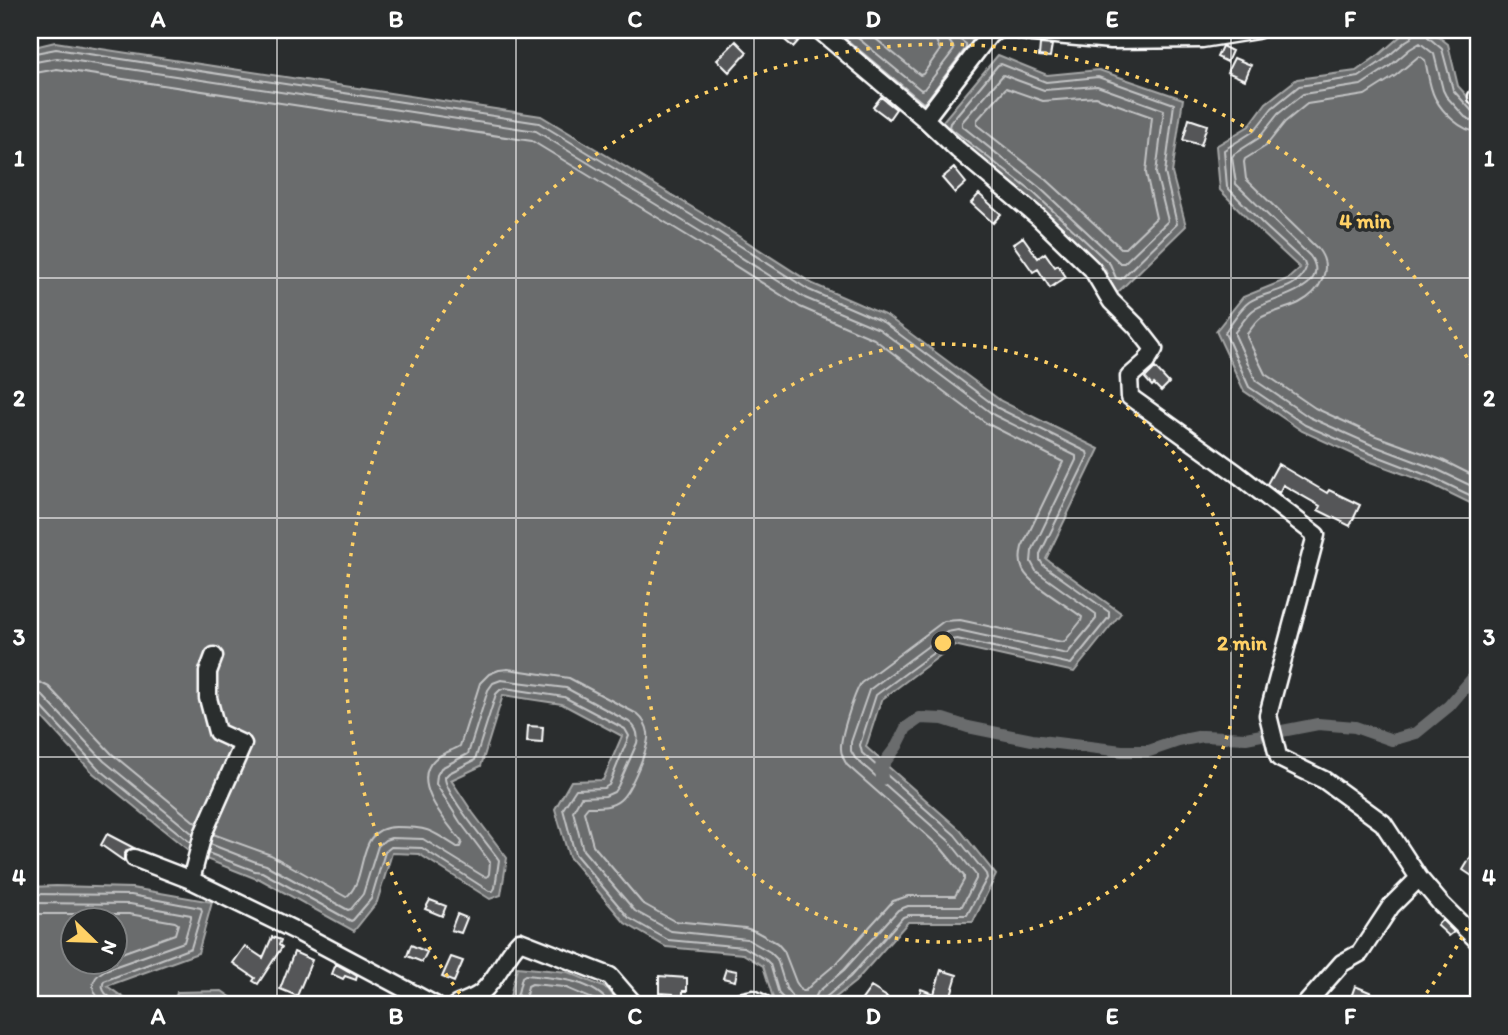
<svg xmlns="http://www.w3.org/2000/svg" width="1508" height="1035" viewBox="0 0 1508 1035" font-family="Itim,sans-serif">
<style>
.water{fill:#6a6c6d;stroke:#a6a7a7;stroke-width:2;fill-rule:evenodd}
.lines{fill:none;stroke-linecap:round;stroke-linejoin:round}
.shore{stroke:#c3c4c5;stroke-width:2}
.canal{stroke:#6a6c6d;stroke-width:12}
.building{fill:#555758;stroke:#fff;stroke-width:2}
.minor-casing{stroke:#fff;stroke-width:21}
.minor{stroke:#2a2d2e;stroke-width:16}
.grid{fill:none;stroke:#fff;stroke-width:2;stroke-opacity:0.55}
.ring{fill:none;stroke:#ffd166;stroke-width:3.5;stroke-dasharray:3.5 7}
.centre{fill:#ffd166;stroke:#2a2d2e;stroke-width:3.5}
.ring-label{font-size:21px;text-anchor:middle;font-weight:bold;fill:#ffd166;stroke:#2a2d2e;stroke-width:7;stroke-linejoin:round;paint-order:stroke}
.neatline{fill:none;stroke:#fff;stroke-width:2.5}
.grid-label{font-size:23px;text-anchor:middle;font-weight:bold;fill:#fff}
</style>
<rect width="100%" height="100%" fill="#2a2d2e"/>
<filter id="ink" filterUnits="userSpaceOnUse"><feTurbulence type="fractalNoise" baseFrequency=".0143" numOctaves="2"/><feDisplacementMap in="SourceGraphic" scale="14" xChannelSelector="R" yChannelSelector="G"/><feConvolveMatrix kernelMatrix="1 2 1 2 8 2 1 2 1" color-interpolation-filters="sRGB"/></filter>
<g filter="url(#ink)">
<path class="water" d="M824,30H957L978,44L924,114Z
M1092,30H1214L1145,35Z
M1421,30H1430L1448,44L1458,86L1478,108V507L1431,484L1366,460L1302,431L1244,391L1216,331L1243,297L1288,279L1300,268L1259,230L1220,190L1216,146L1249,126L1266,103L1297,79L1356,71L1380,54L1403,34Z
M55,42L541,116L710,218L813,284L887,316L1001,401L1099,449L1046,559L1121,613L1074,672L954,645L881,700L866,747L960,830L996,875L973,922H908L855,982L826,1005H795L774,1001L763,966L743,954L666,947L625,923L569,857L555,809L571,781L603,780L622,736L562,704L503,695L481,766L451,780L473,813L507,858L501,895L490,899L419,854L392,853L377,902L354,931L258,878L257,879L193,854L93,773L30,704V48Z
M998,55L1047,75L1099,70L1183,99L1172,173L1186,226L1115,295L1105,269L1030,200L938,127Z
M56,886L132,888L212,902L198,953L107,986L134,1005H30V887ZM74,920H116V962H74Z
M517,967L568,972L608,989L620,1005H508Z
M222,991L242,1005H157L176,997L177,992Z"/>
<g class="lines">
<path class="shore" d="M835,30L923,103L926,101L966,48V44L956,37L954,30
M848,30L921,90L924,89L954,50C953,43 945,40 945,30
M865,30L920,75L923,74L940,50L935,38V30
M1415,30L1414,34L1411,38L1406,41L1385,59L1359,77L1299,86L1272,108L1254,131L1224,150L1227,187L1264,225L1304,262L1306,268C1298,292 1267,290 1249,302C1242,307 1229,325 1225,333L1249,387L1305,425L1369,453L1434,478L1478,499
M1427,30L1428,37L1442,49L1453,90L1471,110L1478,112
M30,54L56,49L539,123L706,224L809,290L883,322L998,408L1087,452L1088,456L1040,554V560L1043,565L1109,612V617L1071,664L957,639L951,640L876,695L860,745L862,753L955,835L986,874L987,878L967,915H909L903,917L850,977L825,998L823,1005
M30,63L57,58L536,131L701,232L805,298L879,329L994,415L1076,456V460L1032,551L1031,562L1036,571L1096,614V619L1067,654L958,630L947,632L869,690L851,742V751L855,758L949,841L976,875V879L962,906H908L898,910L844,970L818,992L815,998L814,1005
M1001,64L1046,82L1098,77L1174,104L1165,173L1177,224L1121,279L1116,278L1110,264L1035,194L949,127L950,123L998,65Z
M30,74L57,69L532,141L696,241L800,307L874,339L986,423L1063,462L1022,547C1020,555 1019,562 1023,570C1030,585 1067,605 1082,617L1081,621L1065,641L1062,642L960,620L944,621L861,683C854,694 840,737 841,749C841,755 844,760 847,765L941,848L964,876V880L955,896H908L893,901L837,963L813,983L805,991H802L796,982L784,951L777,943L755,931L745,928L674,921L642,903L593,845L584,812L588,807C599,807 611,808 620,800C630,792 650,746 648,733C647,725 643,719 637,714L569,678L508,669L499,670L489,674L480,683L460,746C452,751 442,753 435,759C409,782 447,823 462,842L460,847H457C431,830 428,827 396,827C353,827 370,879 346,897L271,855L213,834
M1003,75L1044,90L1097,86L1164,110L1156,173L1168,221L1124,263H1120L1040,188L962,126V122Z
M1006,88L1043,101L1096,97L1152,117L1146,173L1156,218L1125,248H1121L1047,180L977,125V120Z
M1478,121L1471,120L1465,117L1446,96L1443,90L1434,54L1420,43L1410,49L1390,66L1361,85L1303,94L1278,114L1259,138L1234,154L1232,157L1236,184L1310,256C1335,290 1267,298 1252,311C1246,316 1240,326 1235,332V335L1256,381L1309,417L1372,445L1438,470L1478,489
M1478,132C1461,131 1443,113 1435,98C1429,87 1428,72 1425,60L1419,56L1395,76L1365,95L1307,104L1285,122L1266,146L1245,159L1244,162L1246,179L1318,249C1334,269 1320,292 1299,303C1287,309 1274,311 1262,317C1256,321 1252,328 1247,334V337L1265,374L1315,408L1376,436L1442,460L1478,478
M30,681L39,682L49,687L112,754L197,824
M30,691L36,692L42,695L104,761L193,834
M30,700L38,703L98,768L191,843
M210,844L256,862L266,865L348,910L351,909L363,894L378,846L385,840L391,838L423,839L483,876L487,877L489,874L490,862L460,822L436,784L437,775L441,768L468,754L488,690L493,683L501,680L566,688L629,722C636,727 639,734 637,743L618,786L614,792L605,796L581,797L573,811L583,850L635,911L671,931L747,939L770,952L777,959L786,988L793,998L794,1005
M208,853L255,871L262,872L351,921L353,920L371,899L385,852L391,847L422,848L489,891H493L495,888L499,860C488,844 444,793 445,777L449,773L475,760L496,694L500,690L505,688L564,697L625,729L629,736L609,785L604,788L576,789L563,809L575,854L629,918L668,940L744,947L766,960L770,964L779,994L784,999L785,1005
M30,894L131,895L201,908L202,911L191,948L104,981C98,993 113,999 122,1005
M30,903L130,904L191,915V918L184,942L105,970C86,981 92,995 107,1005
M30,914H129L175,922L178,924L175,934L116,955
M515,1005L522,977L525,975C555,978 592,979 611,1005
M524,1005L528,986L532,984L564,987L597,1001L600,1005"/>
<path class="canal" d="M882,779L881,767L897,746L906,728L920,718L943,719L968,727L1032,740L1122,751H1149L1178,741L1203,736L1246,738L1318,724L1355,727L1392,740L1416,733L1449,706L1478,672"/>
</g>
<path class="building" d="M773,30H808L793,47Z
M736,41L747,52L729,72L717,60Z
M1040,44L1052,45L1050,57L1039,56Z
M1222,46L1232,51L1227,62L1217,57Z
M1234,58L1251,65L1245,80L1227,72Z
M881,97L896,109L889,119L873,107Z
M1189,119L1207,125L1201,145L1183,140Z
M954,168L966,183L955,193L942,178Z
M979,194L1001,214L993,223L971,203Z
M1023,237L1038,258L1045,253L1055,267L1058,265L1066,277L1050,288L1038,269L1033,272L1013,244Z
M1155,368L1169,383L1161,391L1154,384L1152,386L1145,378Z
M1278,464L1327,493L1329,490L1360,505L1350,526L1318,510L1320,506L1283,485L1279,493L1267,484Z
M528,726L543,727L542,743L527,742Z
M107,834L134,848L127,850L124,855V861L101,845Z
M1478,845V880L1463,870Z
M430,900L446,906L442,916L425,909Z
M457,914L467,918L461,933L451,930Z
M1442,920L1454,932L1449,936L1437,925Z
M272,937L281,940L279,945L282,947L258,984L253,981L255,978L233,963L245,946L263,958Z
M411,945L427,952L422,962L407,956Z
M294,952L312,960L297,996L280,989Z
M451,957L463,961L454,982L442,977Z
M336,964L357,976L356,980L345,976L343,979L332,974Z
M726,969L737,971L735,981L723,978Z
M941,970L957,975L948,1005H929L917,1002L921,989L934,994Z
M659,976L687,978V991H683V1004H672L673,994L659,993Z
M1355,986L1372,993L1370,997L1389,1005H1363L1350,1000Z
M871,987L887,997L881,1005H868L861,1001Z"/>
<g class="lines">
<defs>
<path id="minor" d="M819,30L925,119L958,150L1038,217L1092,269L1111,301L1136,326L1154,349L1146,362L1129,377L1130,397L1236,473L1316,535L1268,715L1277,752L1279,758L1324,780L1383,823L1419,878L1441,904L1478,941
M1019,30L1032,33L1111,40L1202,39L1257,30
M1477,97L1478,96
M925,119L990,34L999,30
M134,858L191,880L294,930L435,1005
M191,880L203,834L243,744L217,732L208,698V672L214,656
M456,1005C465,1001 476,998 482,992C498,977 505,956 520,941L610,976L635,1005
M725,1005L753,999L765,1005
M1305,1005L1342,963L1360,953L1391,906L1419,878"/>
</defs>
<use href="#minor" class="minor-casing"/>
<use href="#minor" class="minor"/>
</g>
</g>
<path class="grid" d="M277,30V1005M516,30V1005M754,30V1005M992,30V1005M1231,30V1005M30,278H1478M30,518H1478M30,757H1478"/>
<g class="ring">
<circle cx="943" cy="643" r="299"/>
<path d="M1477 909A597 597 0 0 1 1420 1002M466 1002A597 597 0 1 1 1477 377"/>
</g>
<circle cx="943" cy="643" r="10" class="centre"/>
<g class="ring-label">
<text x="1365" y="228">4 min</text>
<text x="1242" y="650">2 min</text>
</g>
<rect width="1508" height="1035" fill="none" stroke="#2a2d2e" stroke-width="77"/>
<g transform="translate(94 941) rotate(113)"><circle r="33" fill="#2a2d2e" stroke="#7f8182" stroke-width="2"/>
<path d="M0-5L12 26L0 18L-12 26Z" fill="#ffd166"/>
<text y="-10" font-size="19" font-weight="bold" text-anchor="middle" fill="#ffffff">N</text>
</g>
<rect x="38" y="38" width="1432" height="958" class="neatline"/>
<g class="grid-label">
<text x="158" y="27">A</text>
<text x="396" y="27">B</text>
<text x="635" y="27">C</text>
<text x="873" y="27">D</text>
<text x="1112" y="27">E</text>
<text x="1350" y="27">F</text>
<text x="19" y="166">1</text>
<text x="1489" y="166">1</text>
<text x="19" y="406">2</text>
<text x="1489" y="406">2</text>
<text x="19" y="645">3</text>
<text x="1489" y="645">3</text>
<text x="19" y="885">4</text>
<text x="1489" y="885">4</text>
<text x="158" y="1024">A</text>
<text x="396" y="1024">B</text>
<text x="635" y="1024">C</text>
<text x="873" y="1024">D</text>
<text x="1112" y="1024">E</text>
<text x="1350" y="1024">F</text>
</g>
</svg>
